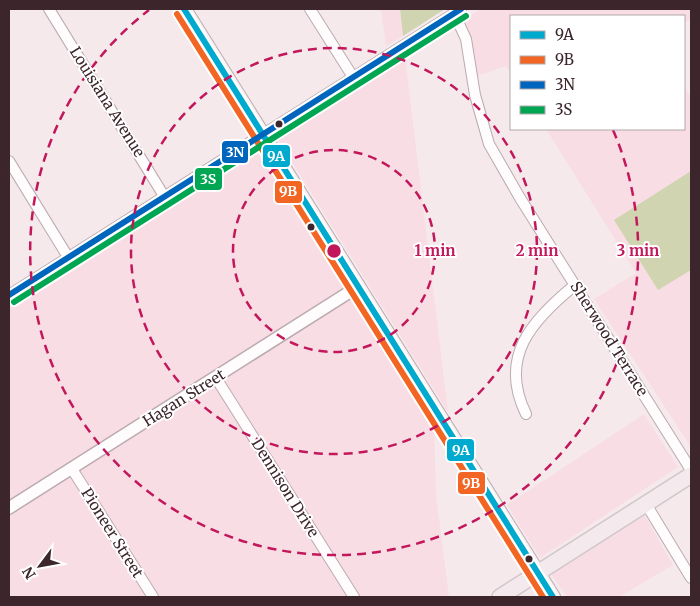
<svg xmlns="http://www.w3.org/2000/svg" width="700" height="606" viewBox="0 0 700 606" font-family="Merriweather,serif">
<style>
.built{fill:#f9dde5}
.green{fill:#d0d4b0}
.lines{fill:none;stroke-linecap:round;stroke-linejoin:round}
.minor-casing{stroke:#bbabb0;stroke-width:12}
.tertiary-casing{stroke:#bbabb0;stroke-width:14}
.secondary-casing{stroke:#bbabb0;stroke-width:16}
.primary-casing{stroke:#d0c7ca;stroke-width:18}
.minor{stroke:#fefcfc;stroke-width:10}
.tertiary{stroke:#fefcfc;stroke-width:11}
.secondary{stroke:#f9f2f4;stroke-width:14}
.primary{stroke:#f4eaed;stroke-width:15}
.bus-1-casing{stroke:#fff;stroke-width:10}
.bus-2-casing{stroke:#fff;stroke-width:10}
.bus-3-casing{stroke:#fff;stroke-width:10}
.bus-4-casing{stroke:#fff;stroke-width:10}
.bus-1{stroke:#00a9ce;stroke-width:6}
.bus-2{stroke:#f26522;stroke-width:6}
.bus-3{stroke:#0065bd;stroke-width:6}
.bus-4{stroke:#00a651;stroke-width:6}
.ring{fill:none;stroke:#c2185b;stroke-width:2.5;stroke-dasharray:9 6}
.bus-dot{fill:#3c262c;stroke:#fff;stroke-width:2}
.labels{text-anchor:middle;stroke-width:4;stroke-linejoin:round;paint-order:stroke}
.street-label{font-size:15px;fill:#3c262c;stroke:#fff}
.centre{fill:#c2185b;stroke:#fff;stroke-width:2.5}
.ring-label{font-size:15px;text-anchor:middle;font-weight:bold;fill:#c2185b;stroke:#fff;stroke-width:4;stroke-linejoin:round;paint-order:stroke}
.line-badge{stroke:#fff;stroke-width:2}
.badge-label{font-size:14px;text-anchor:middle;font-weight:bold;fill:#fff}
</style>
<rect width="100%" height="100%" fill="#f5e9ec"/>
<path class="built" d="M381,9H400L403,36L386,46Z
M481,9H691V19L684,23V16H511V73L506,66L477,76L461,21Z
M404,53L405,57L448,412L275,135Z
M684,86L691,98V447L594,299L636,273L546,129H684Z
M260,146L434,424L436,495L449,597H9V305Z
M644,414L678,467L540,558L507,505Z
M644,514L673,565L619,597H567L551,574Z"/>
<path class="green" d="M400,9H445L403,36Z
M691,171V270L658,290L614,220Z"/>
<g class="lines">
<defs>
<path id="minor" d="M49,9L164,196
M310,9L353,77
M454,13L466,39L475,95L489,144L520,198L691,470
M9,161L68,257
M9,295L461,9
M216,378L354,597
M526,414C498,357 532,320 575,285
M72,469L153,597
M646,504L691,578"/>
<path id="tertiary" d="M9,508L359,286"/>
<path id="secondary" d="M184,9L553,597"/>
<path id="primary" d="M500,597L691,475"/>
</defs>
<use href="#minor" class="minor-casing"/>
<use href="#tertiary" class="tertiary-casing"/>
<use href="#secondary" class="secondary-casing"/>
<use href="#primary" class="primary-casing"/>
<use href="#minor" class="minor"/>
<use href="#tertiary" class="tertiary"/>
<use href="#secondary" class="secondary"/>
<use href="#primary" class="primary"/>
<defs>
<path id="bus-1" d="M184,9L553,597"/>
<path id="bus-2" d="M177,14L543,597"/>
<path id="bus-3" d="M9,295L461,9"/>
<path id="bus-4" d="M14,302L466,16"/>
</defs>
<use href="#bus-1" class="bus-1-casing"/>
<use href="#bus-2" class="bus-2-casing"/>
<use href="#bus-3" class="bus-3-casing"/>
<use href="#bus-4" class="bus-4-casing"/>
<use href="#bus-1" class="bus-1"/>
<use href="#bus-2" class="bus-2"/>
<use href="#bus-3" class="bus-3"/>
<use href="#bus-4" class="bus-4"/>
</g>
<g class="ring">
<circle cx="334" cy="251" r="101"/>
<circle cx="334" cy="251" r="203"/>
<path d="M613 130A304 304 0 1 1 149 10"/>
</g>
<g class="bus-dot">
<circle cx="279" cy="124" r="4.5"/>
<circle cx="311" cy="227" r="4.5"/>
<circle cx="529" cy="559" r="4.5"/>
</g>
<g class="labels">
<g class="street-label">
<text transform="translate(107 102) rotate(58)" y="5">Louisiana Avenue</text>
<text transform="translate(609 339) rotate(58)" y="5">Sherwood Terrace</text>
<text transform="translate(184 398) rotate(-32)" y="5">Hagan Street</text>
<text transform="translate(285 488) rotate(58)" y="5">Dennison Drive</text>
<text transform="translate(112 533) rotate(58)" y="5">Pioneer Street</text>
</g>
</g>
<circle cx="334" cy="251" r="8" class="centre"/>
<g class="ring-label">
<text x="435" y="256">1 min</text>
<text x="537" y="256">2 min</text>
<text x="638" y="256">3 min</text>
</g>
<g class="line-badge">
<rect x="221" y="140" width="28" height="24" rx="5" fill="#0065bd"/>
<rect x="262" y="144" width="29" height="24" rx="5" fill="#00a9ce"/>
<rect x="194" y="167" width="29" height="24" rx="5" fill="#00a651"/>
<rect x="274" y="180" width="29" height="24" rx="5" fill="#f26522"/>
<rect x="446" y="438" width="29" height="24" rx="5" fill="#00a9ce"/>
<rect x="457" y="471" width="29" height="24" rx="5" fill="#f26522"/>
</g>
<g class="badge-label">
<text x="235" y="157">3N</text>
<text x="276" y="161">9A</text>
<text x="208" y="184">3S</text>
<text x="288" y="196">9B</text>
<text x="461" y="455">9A</text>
<text x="471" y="488">9B</text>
</g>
<rect width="700" height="606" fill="none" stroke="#3c262c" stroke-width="20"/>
<rect x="510" y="15" width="175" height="115" fill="#ffffff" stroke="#b1a8ab"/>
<rect x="520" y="31" width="25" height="8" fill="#00a9ce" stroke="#b1a8ab"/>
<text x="555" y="40" font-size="15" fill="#3c262c">9A</text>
<rect x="520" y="56" width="25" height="8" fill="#f26522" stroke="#b1a8ab"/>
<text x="555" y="65" font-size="15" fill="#3c262c">9B</text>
<rect x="520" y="81" width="25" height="8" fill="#0065bd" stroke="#b1a8ab"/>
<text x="555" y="90" font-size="15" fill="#3c262c">3N</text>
<rect x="520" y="106" width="25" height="8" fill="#00a651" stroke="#b1a8ab"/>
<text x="555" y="115" font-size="15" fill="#3c262c">3S</text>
<g transform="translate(40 566) rotate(238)" stroke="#ffffff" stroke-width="4" paint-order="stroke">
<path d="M0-4L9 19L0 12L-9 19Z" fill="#3c262c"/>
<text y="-8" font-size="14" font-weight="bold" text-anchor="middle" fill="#3c262c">N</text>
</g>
</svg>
